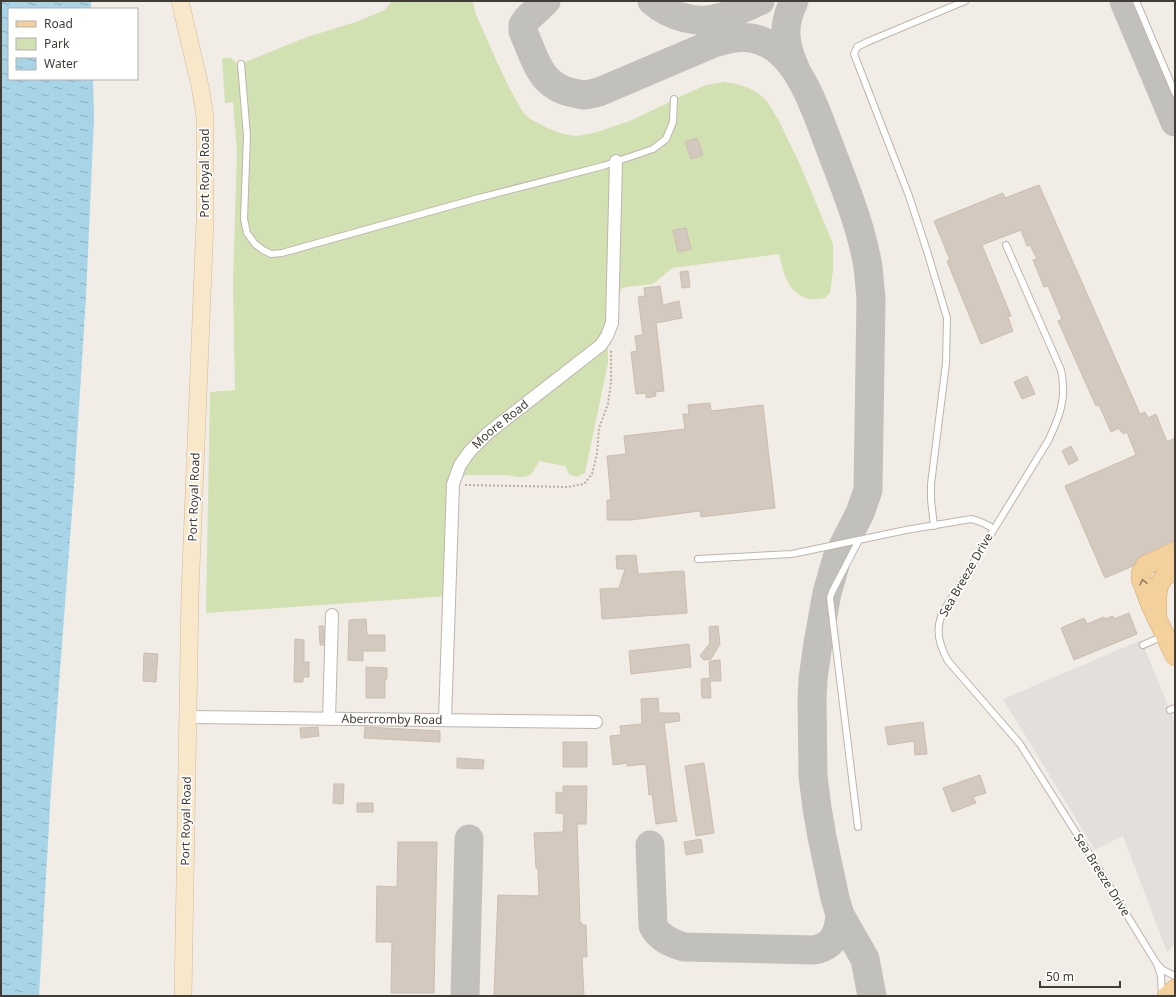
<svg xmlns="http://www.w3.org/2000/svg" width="1176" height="997" viewBox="0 0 1176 997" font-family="'Noto Sans',sans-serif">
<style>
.green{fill:#d1e1b2}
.parking{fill:#e2dfdd}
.water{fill:url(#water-ripples)}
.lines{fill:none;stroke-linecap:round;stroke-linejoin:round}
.taxiway{stroke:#c2c0bc;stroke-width:29}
.building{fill:#d4c9bf;stroke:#cbbdb0}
.service-casing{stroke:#beb5ac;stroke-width:8}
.minor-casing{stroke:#beb5ac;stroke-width:14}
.secondary-casing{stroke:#cfbb9c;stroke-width:18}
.primary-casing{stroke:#d6aa6e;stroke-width:20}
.path{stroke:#bbac9c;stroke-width:2;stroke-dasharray:2 2;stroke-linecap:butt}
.service{stroke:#fff;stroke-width:6}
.minor{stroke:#fff;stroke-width:12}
.secondary{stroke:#f8e7c8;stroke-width:17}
.primary{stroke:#f3d09c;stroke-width:19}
.oneway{stroke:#927f64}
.labels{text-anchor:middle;stroke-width:3.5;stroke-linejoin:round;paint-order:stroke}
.street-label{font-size:12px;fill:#423c36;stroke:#fff}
</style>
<defs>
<pattern id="water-ripples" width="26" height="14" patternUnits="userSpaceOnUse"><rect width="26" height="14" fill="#a7d5e7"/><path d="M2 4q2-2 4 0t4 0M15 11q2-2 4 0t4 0" fill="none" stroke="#8aaebc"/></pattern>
</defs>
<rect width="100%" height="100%" fill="#f1ece5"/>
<path class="green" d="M392,1H473L475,12L497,62L509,87L522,111L530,119L547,128L563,134L576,136L594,133L630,121L690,92L706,85L724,82L737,84L749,88L759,94L766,100L779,121L802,169L833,244V270L830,293L825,298C820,298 813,300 809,299C787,293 784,273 779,254L672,268L653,284L626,287L621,289L612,323L601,345L608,349V363L585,473L576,477L569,474L565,466L539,461L533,472L528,476L521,477L503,475H456L448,596L206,613L210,392L235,390L233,284L237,150L233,102L225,103L222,59C230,56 233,59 238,65L307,37L356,22L385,10Z"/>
<path class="parking" d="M1141,640L1175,722V944L1167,952L1123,836L1095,850L1003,699Z"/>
<path class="water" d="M1,1H91V9H9V79H93L94,118L86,297L74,485L51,790L39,996H1Z"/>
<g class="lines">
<path class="taxiway" d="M546,1L527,19L523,25V31C535,59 540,87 574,93C577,93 580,95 583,95C588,95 594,93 599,92L714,43C738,35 759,34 780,52C804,73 818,116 829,145C844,185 861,225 868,267C869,277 870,288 871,298L868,490L860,513L837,558L827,593L818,643L813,679L812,698L813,776L817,808L822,837L835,898L840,915L865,959L872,996
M652,1C670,17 699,25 722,17C735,13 747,6 760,1
M794,1C782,26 784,43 795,68
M1124,1L1175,122
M650,845L653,926C659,938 671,943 684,947L814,950C834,946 838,934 840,915
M465,996L469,839"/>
</g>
<path class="building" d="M697,138L703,155L691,159L685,142Z
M1039,185L1140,414L1145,412L1148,418L1156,414L1167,442L1175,438V541L1170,542L1142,555L1137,559L1133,566L1105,578L1065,486L1136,455L1127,432L1123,434L1122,431L1121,432L1119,428L1111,432L1099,405L1096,406L1058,321L1062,319L1048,286L1044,287L1033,260L1037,259L1030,245L1027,246L1021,230L982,245L1011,316L1008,317L1013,331L981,344L947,261L950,260L934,221L1003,193L1005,198Z
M686,228L691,249L678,252L673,230Z
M688,271L690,287L682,288L680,272Z
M660,286L663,305L679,301L682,318L656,323L664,391L655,392L656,396L646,398V393L636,394L631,352L637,351L635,336L643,335L638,297L645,296L644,288Z
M1027,376L1035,394L1022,399L1014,382Z
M710,403L711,411L763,405L775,508L701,517L700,511L631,520H607V500H611L607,456L626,454L624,436L685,429L683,414H689L688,405Z
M1071,446L1078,460L1069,465L1062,451Z
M636,555L638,574L684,571L687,613L602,619L600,589L619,588L625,569H617L616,556Z
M1129,613L1137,634L1074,660L1061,628L1084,618L1087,624L1104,617L1105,619L1113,616L1114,619Z
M366,619L367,635H385V651H363V661L348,660L349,620Z
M319,626H324V645H320Z
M718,626L720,644L711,659L704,660L700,656L710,643L709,627Z
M295,639L304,640V662H309V677H303V682H294Z
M689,644L691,667L631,674L629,651Z
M144,653L158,654L156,682L143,681Z
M720,660L721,681H710L711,698H702L701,679L710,678L709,661Z
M366,667L387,668V679H385V698H366Z
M658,698L659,713H679L680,721L664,723L675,812L677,821L656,824L652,794L649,795L646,764L627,766V763L613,765L610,736L621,735L620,726L642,724L641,699Z
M923,722L927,754L915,755L914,741L888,745L885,727Z
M318,727L319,736L301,738L300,728Z
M365,727L440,731V742L364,738Z
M563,742H587V767H563Z
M457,758L484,760L483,769L457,768Z
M704,763L714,833L696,836L685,766Z
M980,775L986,793L973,797L976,803L952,812L943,788Z
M334,784H344L343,804L333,803Z
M563,786H587L586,824H577L580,923H582V925H586L587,957H582L584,996H494L498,895L539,896L538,868H536L534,833L563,832L564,814L556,813V792L563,793Z
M357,803H373V812H357Z
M701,839L703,852L686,855L684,842Z
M398,842H437L434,993H391L392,942H376L377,886L397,887Z"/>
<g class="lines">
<defs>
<path id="service" d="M1136,1L1175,93
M241,64L247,136L244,219L247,233L255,244L263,250L271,254L282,253L475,199L603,166L653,149L666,139L673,122L674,99
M1006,245L1061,370C1067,398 1060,416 1048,441L950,601C934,622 936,639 948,661L1020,744L1087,850L1157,964L1161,976L1162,995
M934,526L931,500V484L946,363L947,318L927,251L909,196L854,54L857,47L867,42L965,1
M698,559L792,554L906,530L971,519C980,521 986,524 994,529
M1143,645L1163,636
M1170,710L1175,708
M858,827L830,598L832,592L859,540
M1158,965L1163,970L1175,976"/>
<g id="minor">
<path id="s1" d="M188,717L596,722"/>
<path d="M329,719L332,615"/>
<path id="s2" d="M445,720L453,484L460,465L470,451L488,433L601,345L607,336L612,323L616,161"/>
</g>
<path id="secondary" d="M180,1L200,86L205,116V221L190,593L183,996"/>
<path id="primary" d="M1175,552L1146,565L1141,573V579L1151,606L1175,656
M1157,614C1157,595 1154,579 1175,570
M1167,996L1175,989"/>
</defs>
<use href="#service" class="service-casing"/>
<use href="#minor" class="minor-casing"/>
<use href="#secondary" class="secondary-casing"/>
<use href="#primary" class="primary-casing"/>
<path class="path" d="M465,485L568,487L584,484L592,474L597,454L599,428L608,404L611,382V349"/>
<use href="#service" class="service"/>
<use href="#minor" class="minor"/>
<use href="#secondary" class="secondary"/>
<use href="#primary" class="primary"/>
</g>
<defs><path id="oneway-chevron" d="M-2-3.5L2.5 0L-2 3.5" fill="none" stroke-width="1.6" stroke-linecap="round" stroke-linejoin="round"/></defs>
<use class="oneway" href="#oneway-chevron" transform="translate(1143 582) rotate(-103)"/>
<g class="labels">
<g class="street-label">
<text transform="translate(205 173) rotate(-90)" y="4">Port Royal Road</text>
<text dy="4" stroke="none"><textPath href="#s2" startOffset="314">Moore Road</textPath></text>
<text transform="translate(194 497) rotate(-88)" y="4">Port Royal Road</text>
<text transform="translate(966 575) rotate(-60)" y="4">Sea Breeze Drive</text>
<text dy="4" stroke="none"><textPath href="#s1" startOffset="204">Abercromby Road</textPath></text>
<text transform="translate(186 821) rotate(-89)" y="4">Port Royal Road</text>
<text transform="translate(1102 875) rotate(58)" y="4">Sea Breeze Drive</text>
</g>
</g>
<rect width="1176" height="997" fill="none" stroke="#423c36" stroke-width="4"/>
<rect x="8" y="8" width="130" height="72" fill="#ffffff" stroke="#b3b1af"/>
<rect x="16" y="21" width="20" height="6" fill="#f3d09c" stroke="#b3b1af"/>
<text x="44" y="28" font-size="12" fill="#423c36">Road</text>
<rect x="16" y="38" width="20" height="12" fill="#d1e1b2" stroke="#b3b1af"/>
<text x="44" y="48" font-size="12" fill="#423c36">Park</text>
<rect x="16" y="58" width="20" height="12" fill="url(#water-ripples)" stroke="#b3b1af"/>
<text x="44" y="68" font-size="12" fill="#423c36">Water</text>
<path d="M1040 981v6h80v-6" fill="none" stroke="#423c36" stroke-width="2"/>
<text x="1046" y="981" font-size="12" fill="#423c36" stroke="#ffffff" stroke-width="3" paint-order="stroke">50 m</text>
</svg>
